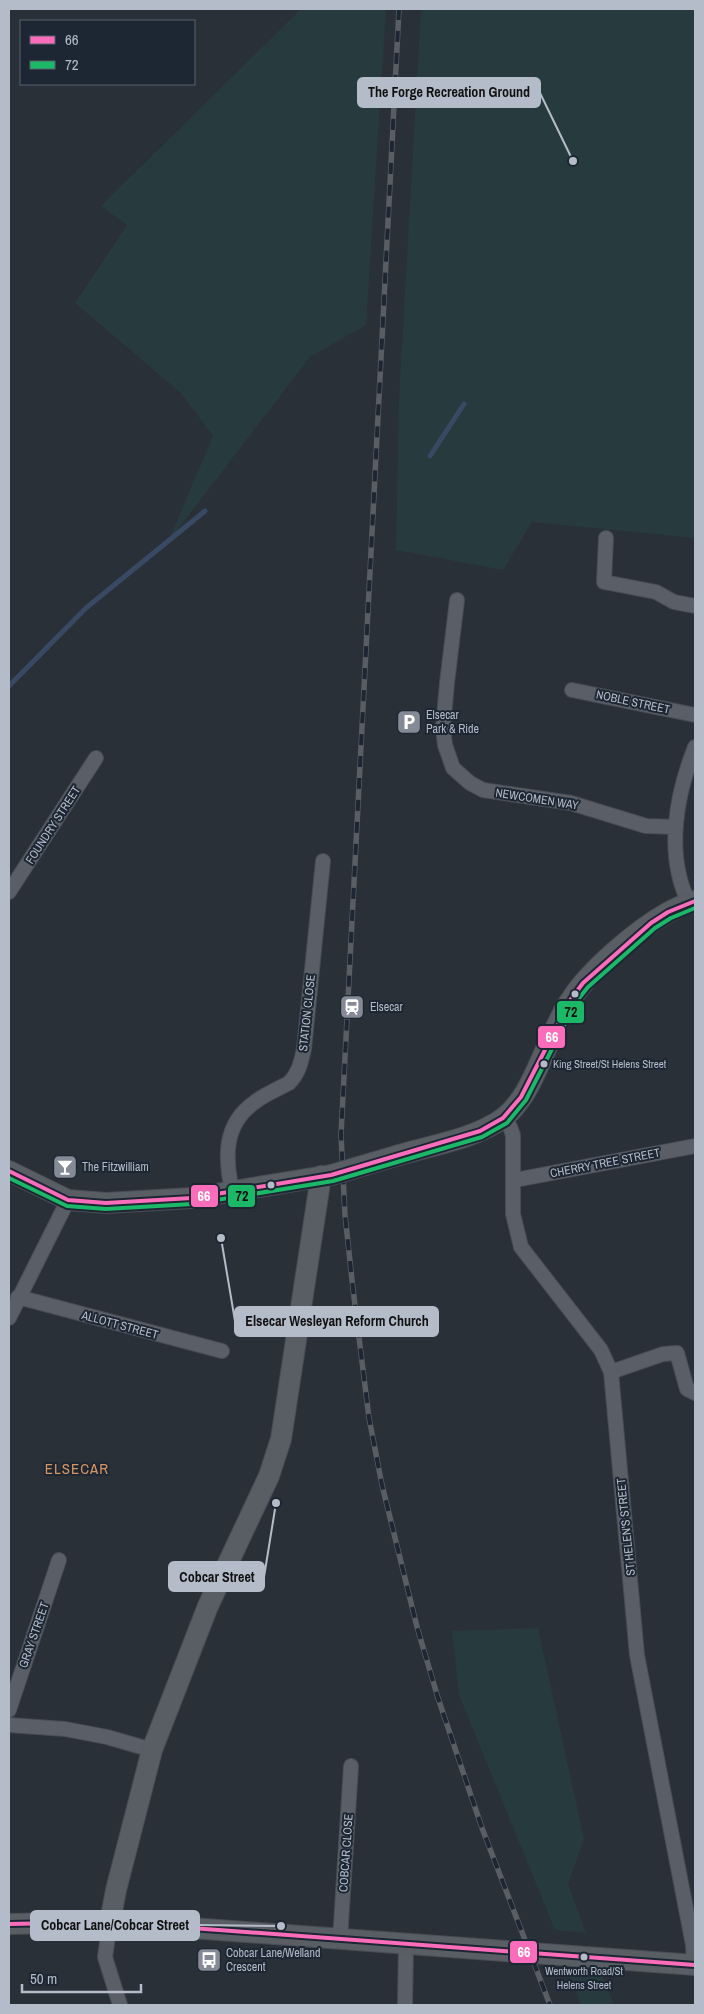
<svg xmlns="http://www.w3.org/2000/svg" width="704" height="2014" viewBox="0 0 704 2014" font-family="'Archivo Narrow',sans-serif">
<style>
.green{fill:#273a3e}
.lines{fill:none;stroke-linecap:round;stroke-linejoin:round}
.stream{stroke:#384963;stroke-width:5}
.street-casing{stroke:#484c53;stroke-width:16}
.secondary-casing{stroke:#484c53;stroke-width:22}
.street{stroke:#5a5e66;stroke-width:14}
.secondary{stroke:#595d64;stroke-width:20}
.rail-casing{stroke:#595d64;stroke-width:5.5}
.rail{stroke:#1d2633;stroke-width:4;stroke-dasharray:11;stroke-linecap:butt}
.secondary-bridge-casing{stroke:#484c53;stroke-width:22;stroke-linecap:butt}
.secondary-bridge{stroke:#595d64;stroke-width:20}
.bus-1-casing{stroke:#1d2633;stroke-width:8}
.bus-2-casing{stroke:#1d2633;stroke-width:8}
.bus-1{stroke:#fb6dba;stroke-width:4}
.bus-2{stroke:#1ab867;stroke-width:4}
.bus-dot{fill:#b4bcc9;stroke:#1d2633;stroke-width:2}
.labels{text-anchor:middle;stroke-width:4;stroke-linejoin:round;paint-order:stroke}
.bus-label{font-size:11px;fill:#b4bcc9;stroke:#1d2633;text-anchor:start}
.street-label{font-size:12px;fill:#b4bcc9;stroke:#1d2633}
.poi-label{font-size:12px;fill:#b4bcc9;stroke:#1d2633;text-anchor:start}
.quarter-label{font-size:15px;letter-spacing:1px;fill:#d59563;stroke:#1d2633}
.leader{fill:none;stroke:#b4bcc9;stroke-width:2}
.callout-dot{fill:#b4bcc9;stroke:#1d2633;stroke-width:2}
.callout{fill:#b4bcc9;stroke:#b4bcc9;stroke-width:2}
.callout-label{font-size:14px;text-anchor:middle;font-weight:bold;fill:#111}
.line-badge{stroke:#1d2633;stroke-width:2}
.badge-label{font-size:14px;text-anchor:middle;font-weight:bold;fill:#fff}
.pale-badge-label{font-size:14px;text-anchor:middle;font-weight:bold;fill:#111}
</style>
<rect width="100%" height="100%" fill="#2a3038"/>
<path class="green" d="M301,9H386L366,325L310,357L168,542L213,436L181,393L75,303L127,225L101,206Z
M421,9H695V538L532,522L503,570L396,550L399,399Z
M538,1628L584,1839L568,1884L586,1933L555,1930L459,1695L452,1631Z
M599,1967L614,2005H581L568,1973Z"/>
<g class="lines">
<path class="stream" d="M430,456L464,404
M9,686L86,608L205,511"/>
<defs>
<path id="street" d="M606,538L604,582L656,592L674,602L695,606
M457,600L447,683L443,728L445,745L453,768L470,783L483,790L571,803L646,826L676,827
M572,690L695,715
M9,892L96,758
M689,903C665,855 676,795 695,747
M503,1118L510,1127L513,1135V1214L521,1247L601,1350L611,1372L637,1655L693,1945L694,1965
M515,1180L695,1146
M232,1191C225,1158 223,1124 255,1102C265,1094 278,1089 289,1083C299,1073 301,1062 304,1049L323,861
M18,1297L222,1351
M9,1318L68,1200
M611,1372L663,1354L677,1353L687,1389L695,1393
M9,1710L59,1560
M9,1725L65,1729L107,1737L152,1750
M110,1922L105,1957L120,2005
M340,1940L351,1766
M405,2005L406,1944"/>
<path id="secondary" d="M399,1155C433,1145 473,1139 502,1119C527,1101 538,1065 551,1038C557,1025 563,1010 572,998C591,969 637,930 667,913C676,908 686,904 695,901
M9,1171L68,1200L106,1203L192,1198L331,1175
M110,1922L116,1890L152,1750L208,1606L269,1476L281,1439L321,1176
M9,1924L110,1922L695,1965"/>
</defs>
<use href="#street" class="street-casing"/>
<use href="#secondary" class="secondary-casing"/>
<use href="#street" class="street"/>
<use href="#secondary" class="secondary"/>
<defs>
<path id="rail" d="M399,9L341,1135L345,1215L353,1289L369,1418L382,1485L417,1627L438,1698L482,1828L550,2005"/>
</defs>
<use href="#rail" class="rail-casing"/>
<use href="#rail" class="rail"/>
<defs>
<path id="secondary-bridge" d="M331,1175L399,1155"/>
</defs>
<use href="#secondary-bridge" class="secondary-bridge-casing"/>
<use href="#secondary-bridge" class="secondary-bridge"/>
<defs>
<path id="bus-1" d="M9,1171L68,1200L106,1203L192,1198L331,1175L480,1131L503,1118L521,1097L571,999L583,983L651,923L668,912L695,901
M9,1924L110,1922L695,1965"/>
<path id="bus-2" d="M9,1178L67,1206L106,1209L192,1204L333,1181L482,1137L507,1123L526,1100L576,1002L588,987L655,928L671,918L695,908"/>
</defs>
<use href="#bus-1" class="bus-1-casing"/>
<use href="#bus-2" class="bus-2-casing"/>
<use href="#bus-1" class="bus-1"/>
<use href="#bus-2" class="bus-2"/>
</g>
<defs>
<symbol id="parking-square" viewBox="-11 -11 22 22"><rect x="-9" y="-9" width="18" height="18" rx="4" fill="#848b96" stroke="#1d2633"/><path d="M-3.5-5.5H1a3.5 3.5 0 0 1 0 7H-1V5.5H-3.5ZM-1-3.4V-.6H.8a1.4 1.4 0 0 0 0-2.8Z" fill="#fff"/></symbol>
<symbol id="station-square" viewBox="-11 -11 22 22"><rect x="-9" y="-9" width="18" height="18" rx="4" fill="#848b96" stroke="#1d2633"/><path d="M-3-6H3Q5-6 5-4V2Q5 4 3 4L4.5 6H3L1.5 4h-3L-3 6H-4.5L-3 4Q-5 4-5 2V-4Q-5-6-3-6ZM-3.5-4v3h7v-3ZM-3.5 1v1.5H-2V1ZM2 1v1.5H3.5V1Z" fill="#fff"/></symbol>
<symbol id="bar-square" viewBox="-11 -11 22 22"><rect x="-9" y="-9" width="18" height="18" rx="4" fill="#848b96" stroke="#1d2633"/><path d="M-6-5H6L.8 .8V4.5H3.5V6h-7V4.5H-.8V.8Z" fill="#fff"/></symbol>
<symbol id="bus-square" viewBox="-11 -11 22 22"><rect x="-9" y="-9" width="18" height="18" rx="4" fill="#848b96" stroke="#1d2633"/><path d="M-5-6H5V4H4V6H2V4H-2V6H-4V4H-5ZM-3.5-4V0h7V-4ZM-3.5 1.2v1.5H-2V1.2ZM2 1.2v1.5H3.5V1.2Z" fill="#fff"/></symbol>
</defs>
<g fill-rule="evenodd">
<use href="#parking-square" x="395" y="708" width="28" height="28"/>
<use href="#station-square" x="338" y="993" width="28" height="28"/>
<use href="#bar-square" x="51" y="1153" width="28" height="28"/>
<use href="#bus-square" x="195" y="1946" width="28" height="28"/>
</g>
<g class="bus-dot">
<circle cx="575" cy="994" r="4.5"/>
<circle cx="544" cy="1064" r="4.5"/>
<circle cx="271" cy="1185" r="4.5"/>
<circle cx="584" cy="1957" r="4.5"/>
</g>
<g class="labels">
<g class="bus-label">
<text x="553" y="1068">King Street/St Helens Street</text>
<text x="584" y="1975" text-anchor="middle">Wentworth Road/St<tspan x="584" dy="14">Helens Street</tspan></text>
</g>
<g class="street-label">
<text transform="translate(633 702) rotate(12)" y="4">NOBLE STREET</text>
<text transform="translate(537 799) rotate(9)" y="4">NEWCOMEN WAY</text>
<text transform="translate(53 825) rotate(-57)" y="4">FOUNDRY STREET</text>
<text transform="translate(307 1013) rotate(-84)" y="4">STATION CLOSE</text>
<text transform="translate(605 1163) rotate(-11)" y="4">CHERRY TREE STREET</text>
<text transform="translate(120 1325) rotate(15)" y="4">ALLOTT STREET</text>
<text transform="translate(626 1527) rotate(-96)" y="4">ST HELEN'S STREET</text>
<text transform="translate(34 1635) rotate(-71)" y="4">GRAY STREET</text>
<text transform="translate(346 1853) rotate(-86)" y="4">COBCAR CLOSE</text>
</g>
<g class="poi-label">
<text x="426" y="719">Elsecar<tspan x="426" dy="14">Park &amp; Ride</tspan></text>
<text x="370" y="1011">Elsecar</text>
<text x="82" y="1171">The Fitzwilliam</text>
<text x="226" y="1957">Cobcar Lane/Welland<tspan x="226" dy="14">Crescent</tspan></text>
</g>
<g class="quarter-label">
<text x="77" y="1474">ELSECAR</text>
</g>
</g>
<path class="leader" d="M573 161L540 93M221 1238L235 1321M276 1503L264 1577M281 1926L199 1925"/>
<g class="callout-dot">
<circle cx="573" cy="161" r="5"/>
<circle cx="221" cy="1238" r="5"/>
<circle cx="276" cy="1503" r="5"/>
<circle cx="281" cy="1926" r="5"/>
</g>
<g class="callout">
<rect x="358" y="78" width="182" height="29" rx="5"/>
<rect x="235" y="1307" width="203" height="29" rx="5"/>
<rect x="169" y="1562" width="95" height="29" rx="5"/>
<rect x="31" y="1911" width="168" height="29" rx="5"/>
</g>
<g class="callout-label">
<text x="449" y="97">The Forge Recreation Ground</text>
<text x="337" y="1326">Elsecar Wesleyan Reform Church</text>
<text x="217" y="1582">Cobcar Street</text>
<text x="115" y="1930">Cobcar Lane/Cobcar Street</text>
</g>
<g class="line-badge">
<rect x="556" y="1000" width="29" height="24" rx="5" fill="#1ab867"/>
<rect x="537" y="1025" width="29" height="24" rx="5" fill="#fb6dba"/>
<rect x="227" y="1184" width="29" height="24" rx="5" fill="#1ab867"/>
<rect x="190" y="1184" width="29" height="24" rx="5" fill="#fb6dba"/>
<rect x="509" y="1940" width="29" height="24" rx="5" fill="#fb6dba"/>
</g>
<g class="badge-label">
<text x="552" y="1042">66</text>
<text x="204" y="1201">66</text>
<text x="524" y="1957">66</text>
</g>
<g class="pale-badge-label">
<text x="571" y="1017">72</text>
<text x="242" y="1201">72</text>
</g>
<rect width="704" height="2014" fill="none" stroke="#b4bcc9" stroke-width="20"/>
<rect x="20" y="20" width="175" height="65" fill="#1d2633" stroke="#59626f"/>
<rect x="30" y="36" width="25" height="8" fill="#fb6dba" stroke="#59626f"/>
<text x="65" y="45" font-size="15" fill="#b4bcc9">66</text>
<rect x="30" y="61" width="25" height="8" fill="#1ab867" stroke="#59626f"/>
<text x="65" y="70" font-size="15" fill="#b4bcc9">72</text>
<path d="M22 1984v8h119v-8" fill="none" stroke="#b4bcc9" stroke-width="2.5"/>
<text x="30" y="1984" font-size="15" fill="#b4bcc9" stroke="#1d2633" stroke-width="4" paint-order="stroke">50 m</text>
</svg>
